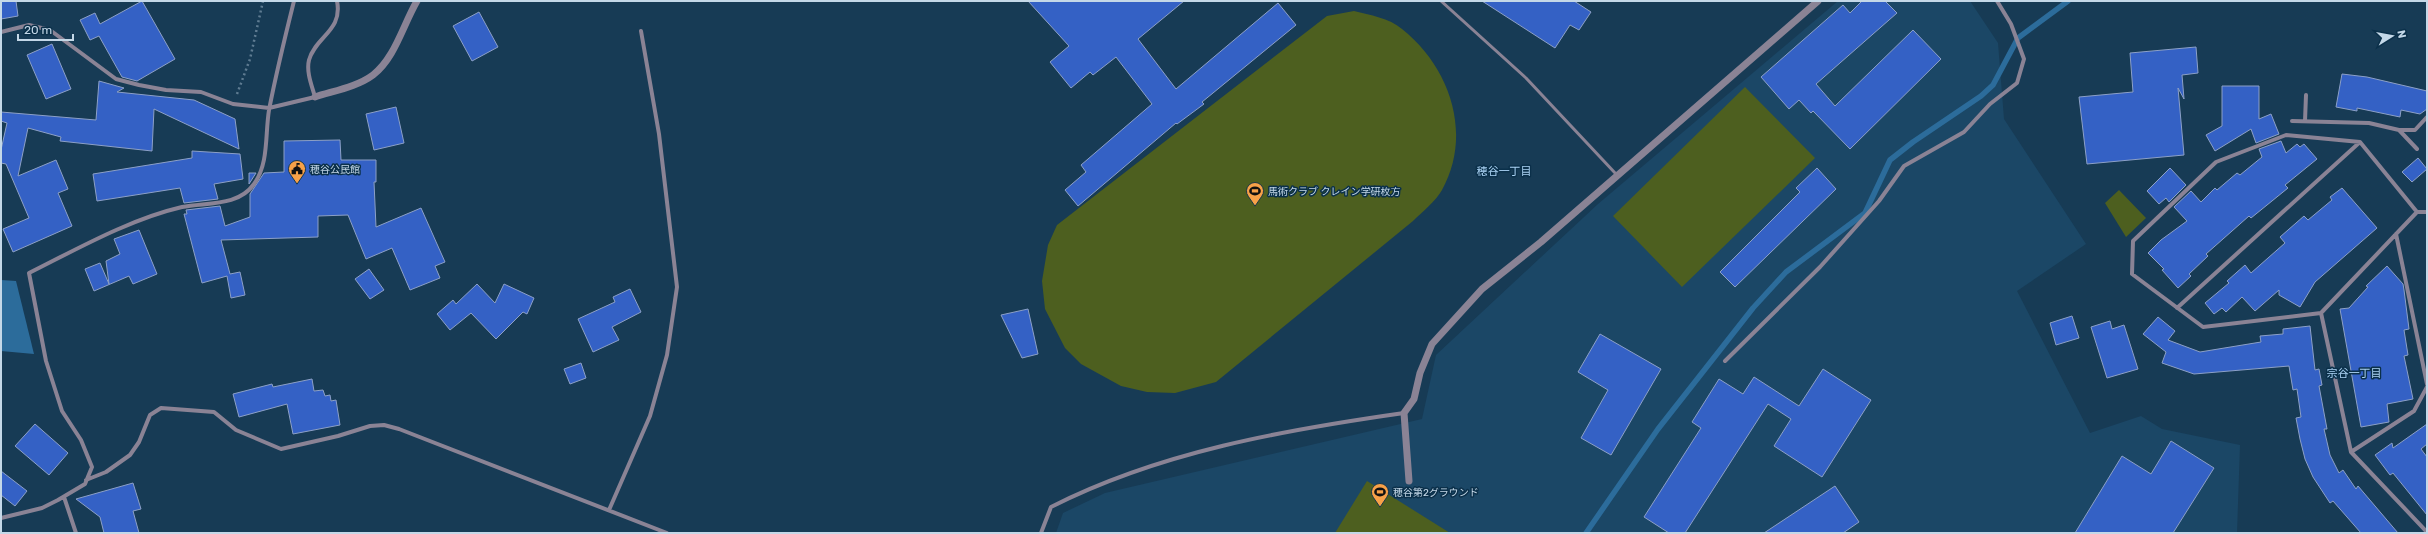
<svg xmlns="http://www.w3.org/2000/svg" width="2428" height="534" viewBox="0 0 2428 534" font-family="Rubik,'Noto Sans JP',sans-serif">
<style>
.built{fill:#1b4766}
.green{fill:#4d5f1f}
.water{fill:#2c6c9b}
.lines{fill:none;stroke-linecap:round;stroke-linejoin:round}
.stream{stroke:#2c6c9b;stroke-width:5.5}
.building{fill:#3461c5;stroke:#8ca0c7}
.path{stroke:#5f7c92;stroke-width:2.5;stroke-dasharray:2 3;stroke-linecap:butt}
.service{stroke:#8a8395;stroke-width:3}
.minor{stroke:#8a8395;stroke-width:4}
.tertiary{stroke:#8a8395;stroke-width:7}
.labels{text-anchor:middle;stroke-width:3;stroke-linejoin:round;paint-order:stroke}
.poi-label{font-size:10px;fill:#c4d8e8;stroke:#0b304a;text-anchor:start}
.neighbourhood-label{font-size:11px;fill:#abd3f4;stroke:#0b304a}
</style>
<rect width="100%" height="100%" fill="#173b55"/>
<path class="built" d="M1838,1H1970L1998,43L2004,119L2086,244L2017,291L2090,433L2141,416L2162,429L2240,445L2237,533H1056L1063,513L1105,493L1422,419L1436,355L1598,204Z"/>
<path class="green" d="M1354,11C1370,15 1389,18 1402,29C1450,67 1473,134 1442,190C1436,201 1422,212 1413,221L1216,382L1175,393L1147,392L1121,386L1081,364L1065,348L1045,309L1042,281L1048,245L1057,225L1327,16Z
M1745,87L1815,158L1682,287L1613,216Z
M2119,190L2146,218L2126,237L2105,203Z
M1367,481L1450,533H1335Z"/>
<path class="water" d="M1,280L16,281L34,354L1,351Z"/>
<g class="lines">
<path class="stream" d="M1586,533L1658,429L1753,308L1786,272L1865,213L1890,160L1913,142L1981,96L1993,85L2018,38L2068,1"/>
</g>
<path class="building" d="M1,1H16L18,16L1,19Z
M142,1L175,59L137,81L122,77L99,36L90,40L80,20L95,13L100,24Z
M1028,1H1184L1138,39L1176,89L1278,3L1296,25L1202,102L1204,104L1177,124L1176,123L1078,206L1065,190L1086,172L1081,165L1152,104L1116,57L1093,75L1090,72L1071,88L1050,62L1069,46Z
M1482,1H1574L1591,12L1579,30L1570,25L1555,48Z
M1862,1H1885L1897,13L1816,84L1835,106L1913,30L1941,59L1850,149L1813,111L1811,113L1799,100L1789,109L1761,77L1843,5L1850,13Z
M479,12L498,47L472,61L453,26Z
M52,44L71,89L46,99L27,55Z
M2196,47L2198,73L2182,75L2184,99L2178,88L2184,155L2087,164L2079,97L2133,92L2130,53Z
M2342,74L2367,77L2427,91V109L2420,114L2401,110L2400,117L2357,108V111L2336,107Z
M99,81L124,88L117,92L194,100L235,119L239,149L154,109L152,151L60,141L61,137L28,128L18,176L56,160L68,189L58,193L72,226L13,252L3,229L29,218L6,164L1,163V150L7,123L1,121V112L96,120Z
M2222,86H2259V119L2271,114L2279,134L2256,143L2251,129L2215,151L2206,135L2222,126Z
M396,107L404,143L374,150L366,114Z
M340,140L341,160H376V182H374L376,227L421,208L445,262L435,266L440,278L410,290L392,248L366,259L348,215L318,216V237L221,240L230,274L240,272L245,295L231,298L227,276L202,283L184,214H187L186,210L220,206L225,226L250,217V194L264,173L284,172V141Z
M2281,141L2286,153L2297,144L2300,147L2304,144L2317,159L2285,185L2288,188L2251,218L2249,216L2206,254L2208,256L2189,274L2191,276L2178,288L2162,270L2164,269L2148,253L2161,240L2187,221L2174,207L2191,191L2201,202L2215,188L2217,190L2237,173L2240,175L2262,157L2259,149Z
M192,151L240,154L243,179L214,184L218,199L184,203L180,188L97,201L93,174L192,158Z
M2418,158L2427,169L2412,182L2402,172Z
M1817,168L1836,189L1735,287L1720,272L1800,192L1796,188Z
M2170,168L2186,185L2169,202L2166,198L2159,204L2147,191Z
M249,173H256L249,184Z
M2342,188L2377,228L2315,282L2300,307L2279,295V290L2255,311L2242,297L2226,312L2222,308L2214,314L2205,303L2229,283L2227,281L2245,265L2251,273L2285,243L2280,237L2304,216L2308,220L2332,200L2330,197Z
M139,230L157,274L133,284L129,276L94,291L85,269L100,263L109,284L106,261L120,254L114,239Z
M2387,266L2403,284L2404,290L2409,329L2404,330L2408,355L2404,356L2413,399L2387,404L2389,422L2361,427L2340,309L2349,308L2368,287L2366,286Z
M369,269L384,290L370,299L355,279Z
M477,284L495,303L504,284L534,298L527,314L523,312L496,339L471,313L450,330L437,314L453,300L456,304Z
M630,289L641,312L612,327L619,340L593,352L578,319L615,302L613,297Z
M1028,309L1038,354L1022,358L1001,315Z
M2072,316L2079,338L2056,345L2050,323Z
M2158,317L2175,331L2168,340L2200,352L2261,342L2260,336L2283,334V329L2310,326L2315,370L2319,369L2322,385L2319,386L2327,429H2324L2330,455L2339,473L2343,470L2356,489L2358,486L2398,533H2361L2333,501L2330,503L2313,477L2305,459L2300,439L2296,418L2301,417L2297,389L2293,390L2289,366L2194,374L2162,363L2166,352L2143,334Z
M2110,321L2112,329L2124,325L2138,369L2107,378L2091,327Z
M1600,334L1661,369L1611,455L1581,438L1608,390L1578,372Z
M581,363L586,378L570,384L564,369Z
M1823,369L1871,400L1822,477L1774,446L1791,419L1768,404L1685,533H1669L1644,517L1701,428L1692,422L1719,379L1743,394L1754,377L1799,406Z
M312,379L314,391L323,390L325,396L330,395L331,401L336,400L340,425L293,434L287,404L239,417L233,394L272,384L273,387Z
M35,424L68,453L49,475L15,446Z
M2427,424V444L2421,449L2427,457V515L2393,473L2390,475L2375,455L2392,443L2393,448Z
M2171,441L2214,468L2173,533H2075L2122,456L2151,474Z
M1,471L27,491L15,506L1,495Z
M133,483L141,509L133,511L139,533H104L100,517L76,499Z
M1835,486L1859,522L1843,533H1764Z"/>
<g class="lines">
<path class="path" d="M237,94L250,59L263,1"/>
<path class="service" d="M1441,1L1526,78L1616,174"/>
<path class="minor" d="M1,32L29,25L50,30L116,79L139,85L166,90L201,92L233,104L269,108L315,97C312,86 306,72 309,60C316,36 343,31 337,1
M2292,121L2369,123L2399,130H2415L2427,117
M2305,121L2306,95
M2399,130L2417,149
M2286,135L2360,142L2417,212L2321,313L2203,327L2132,274L2133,241L2216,162Z
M2417,212H2427
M2396,234L2427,384
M2177,308L2360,142
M2321,313L2351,452L2427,532
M1725,361L1820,267L1879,201L1904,166L1964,132L1990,104L2017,83L2024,59L2011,24L1997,1
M2351,452L2414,411L2427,387
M86,480L106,472L130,455L139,442L150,415L161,408L214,412L236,430L281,449L338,436L370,426L384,425L399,429L667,533
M64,497L76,533
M609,510L650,416L667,355L677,287L659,134L641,31
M1,518L42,508L58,500L85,484L92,467L81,440L62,411L46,361L29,273C77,249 130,219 182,207C206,202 238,207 254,184C269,164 265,134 269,110C276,74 285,37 294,1
M1041,533L1051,507C1159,452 1284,430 1404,413"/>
<path class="tertiary" d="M315,97C333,91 357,87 373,75C395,58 403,25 417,1
M1409,481L1404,413L1414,399L1420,373L1432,344L1482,289L1541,242L1818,1"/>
</g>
<defs>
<symbol id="civic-pin" viewBox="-11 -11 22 30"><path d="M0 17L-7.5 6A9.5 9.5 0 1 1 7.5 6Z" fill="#f7a148" stroke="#0b304a"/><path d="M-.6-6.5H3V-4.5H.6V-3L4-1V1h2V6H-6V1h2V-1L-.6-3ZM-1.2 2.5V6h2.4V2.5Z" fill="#111"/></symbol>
<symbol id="stadium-pin" viewBox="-11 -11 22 30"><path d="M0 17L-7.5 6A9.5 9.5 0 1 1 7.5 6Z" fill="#f7a148" stroke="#0b304a"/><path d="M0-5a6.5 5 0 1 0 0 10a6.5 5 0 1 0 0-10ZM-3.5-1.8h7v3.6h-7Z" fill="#111"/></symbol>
</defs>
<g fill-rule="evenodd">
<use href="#civic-pin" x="287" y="159" width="20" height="27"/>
<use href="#stadium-pin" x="1245" y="181" width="20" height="27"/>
<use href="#stadium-pin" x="1370" y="482" width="20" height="27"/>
</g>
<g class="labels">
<g class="poi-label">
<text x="310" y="173">穂谷公民館</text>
<text x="1268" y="195">馬術クラブ クレイン学研枚方</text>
<text x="1393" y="496">穂谷第2グラウンド</text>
</g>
<g class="neighbourhood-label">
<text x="1504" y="175">穂谷一丁目</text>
<text x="2354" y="377">宗谷一丁目</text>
</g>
</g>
<rect width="2428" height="534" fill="none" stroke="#c4d8e8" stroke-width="4"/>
<g transform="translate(2392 36) rotate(79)" stroke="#0b304a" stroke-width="3" paint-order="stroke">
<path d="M0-3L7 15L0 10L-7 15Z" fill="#c4d8e8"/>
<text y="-6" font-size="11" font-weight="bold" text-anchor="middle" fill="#c4d8e8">N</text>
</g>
<path d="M18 34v6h55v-6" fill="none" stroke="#c4d8e8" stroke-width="2"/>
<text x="24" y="34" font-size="12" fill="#c4d8e8" stroke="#0b304a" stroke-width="3" paint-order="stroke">20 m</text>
</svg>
